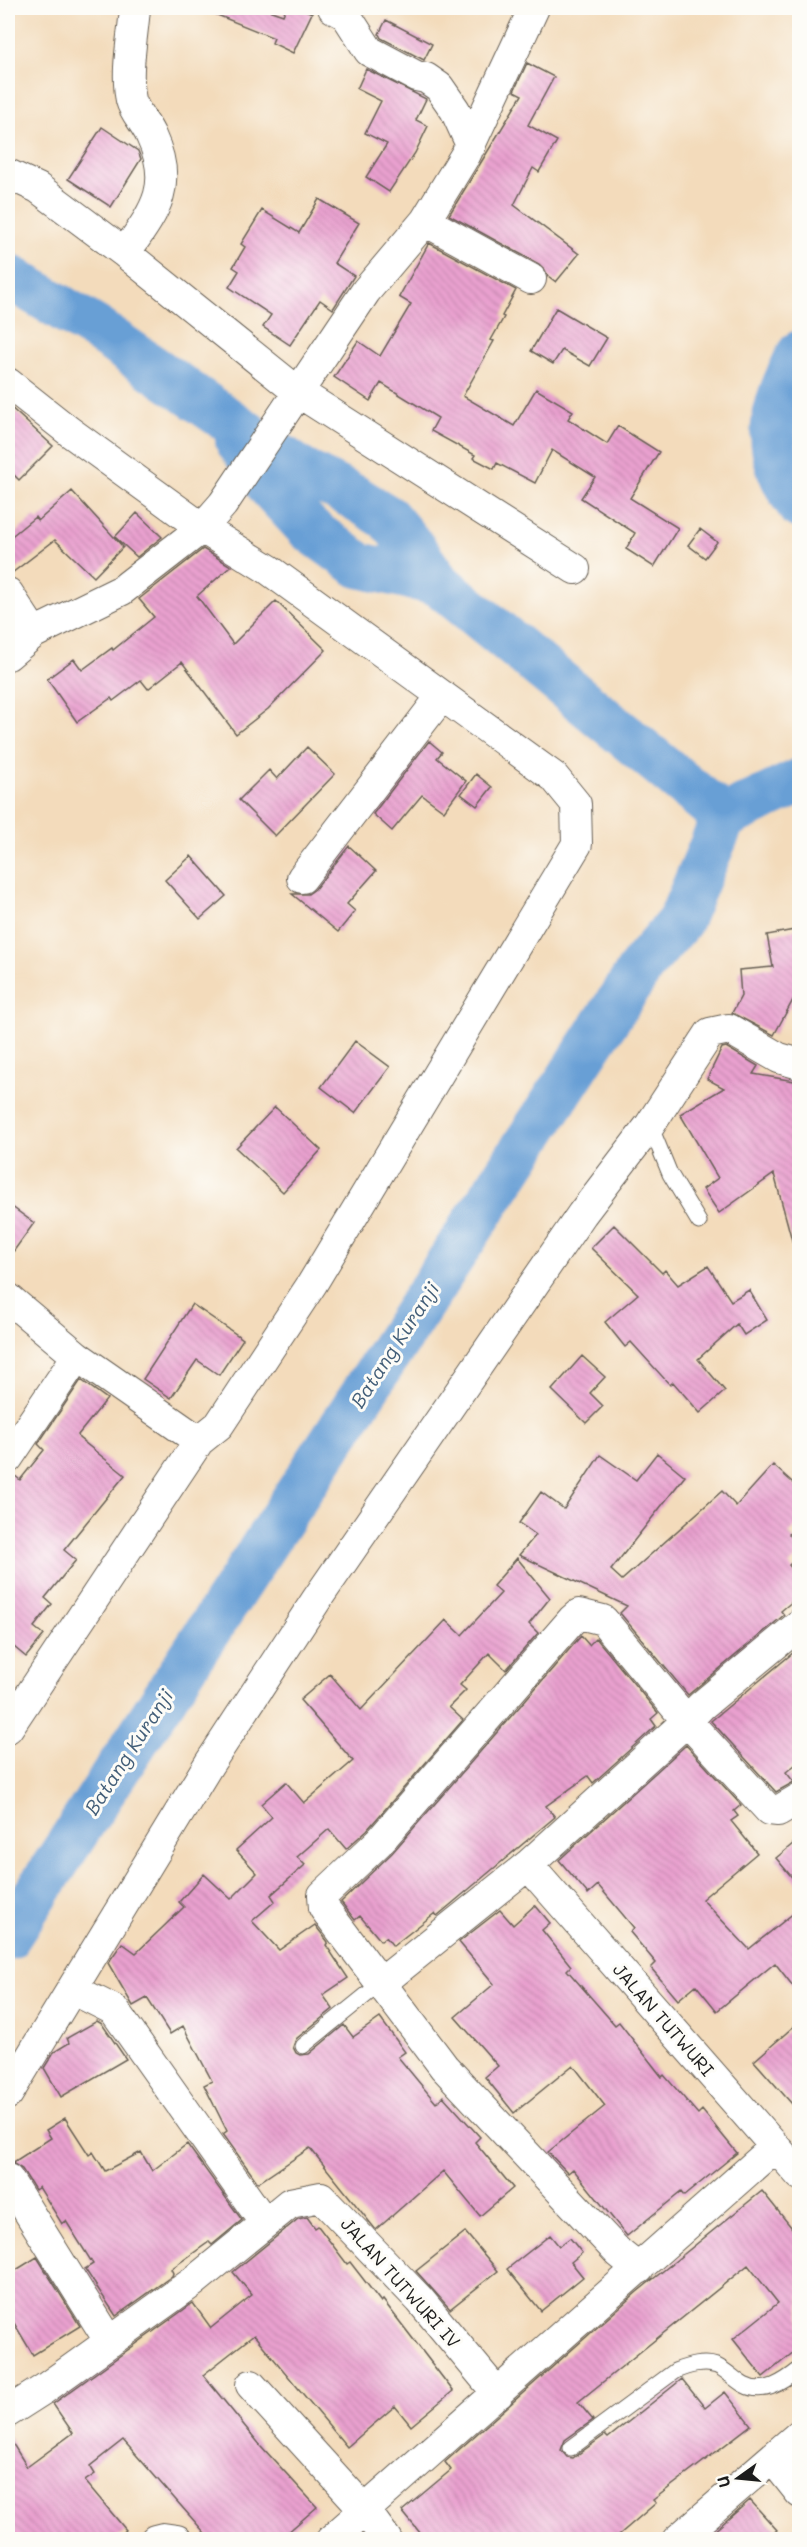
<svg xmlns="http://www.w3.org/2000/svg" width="807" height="2547" viewBox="0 0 807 2547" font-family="Mali,sans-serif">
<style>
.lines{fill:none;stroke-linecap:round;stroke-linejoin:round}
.river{stroke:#679fd5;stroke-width:46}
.building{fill:url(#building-back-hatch)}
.lane-casing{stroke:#675f54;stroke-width:17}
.street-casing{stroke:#675f54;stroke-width:32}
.lane{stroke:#fff;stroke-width:15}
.street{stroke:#fff;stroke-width:30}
.labels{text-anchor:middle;stroke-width:6;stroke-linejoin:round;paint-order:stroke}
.street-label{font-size:18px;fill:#1c1c1c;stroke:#fdfcf7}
.water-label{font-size:20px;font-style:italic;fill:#425e78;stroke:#fdfcf7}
</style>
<defs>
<pattern id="building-back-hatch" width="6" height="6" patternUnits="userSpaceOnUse" patternTransform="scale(1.5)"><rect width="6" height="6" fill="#e9a0cf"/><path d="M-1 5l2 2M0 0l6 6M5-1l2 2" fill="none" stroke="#c789b1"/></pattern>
</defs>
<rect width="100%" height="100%" fill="#fdfcf7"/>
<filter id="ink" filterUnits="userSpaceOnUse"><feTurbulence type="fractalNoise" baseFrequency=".0167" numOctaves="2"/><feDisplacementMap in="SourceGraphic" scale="12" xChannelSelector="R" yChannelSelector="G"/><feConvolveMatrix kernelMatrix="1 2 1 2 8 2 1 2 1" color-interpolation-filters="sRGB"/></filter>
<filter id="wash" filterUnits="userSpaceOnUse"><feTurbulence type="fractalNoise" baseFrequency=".008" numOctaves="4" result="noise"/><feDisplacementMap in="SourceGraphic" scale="24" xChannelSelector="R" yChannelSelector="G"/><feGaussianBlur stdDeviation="1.35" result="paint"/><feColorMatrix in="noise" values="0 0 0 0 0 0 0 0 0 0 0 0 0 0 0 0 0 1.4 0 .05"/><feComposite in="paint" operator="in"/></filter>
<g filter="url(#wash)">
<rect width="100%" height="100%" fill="#f3dbbb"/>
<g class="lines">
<path class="river" d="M8,276L95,328L300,470L354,497L388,518L413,548L438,583L724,817
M800,353C770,410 759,450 800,506
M238,441L270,487L309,529L359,565L438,583
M8,1937L644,963L680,921L724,817L800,781"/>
</g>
<g id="blocks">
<path class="building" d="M200,8H263L283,15L286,8H301L312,13L293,53L272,43L274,38Z
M386,20L432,44L424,60L381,38L379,34Z
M527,63L554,77L528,125L557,141L539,172L533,168L514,205L579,254L556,282L548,276L545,270L539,264L449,215L522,95L514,91Z
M366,69L426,99L416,120L428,126L415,153L389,192L366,177L387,144L365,133L381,101L357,89Z
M102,127L138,151L141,159L111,207L68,179Z
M319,199L359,223L334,263L354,276L333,309L320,300L290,345L263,327L271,315L229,287L239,271L233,267L245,247L241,244L262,210L299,233Z
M429,243L516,290L502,316L504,317L491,340L494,341L463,396L514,426L536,389L573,411L568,419L607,444L618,426L659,452L630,498L678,528L654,567L626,549L635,533L581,498L595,477L552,450L535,483L497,463L494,469L473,458L475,455L431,431L438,418L381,383L370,401L334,377L358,341L380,356L411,304L399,297Z
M556,308L607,338L590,366L562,350L553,364L531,351Z
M8,405L53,446L19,480L8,469Z
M72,491L123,547L94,577L55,540L8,576V539L35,517L38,521Z
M137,513L162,537L137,557L115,537Z
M700,529L717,542L705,558L688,545Z
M203,549L231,566L197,596L233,644L276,601L326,650L268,709L236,734L182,662L148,689L141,680L113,701L111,698L77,722L47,679L74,659L82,670L112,648L113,650L154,617L139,599Z
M429,741L442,752L437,758L466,781L444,811L422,795L392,831L373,814Z
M307,747L335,774L275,836L239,800L269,770L277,779Z
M476,774L492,787L477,806L461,794Z
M349,846L376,871L347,904L355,911L338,932L292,894H308L315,889Z
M191,856L226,896L200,919L165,880Z
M800,929V987L774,1035L732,1013L741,996L739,970L773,967L767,935Z
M355,1041L390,1067L355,1113L321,1087Z
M726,1047L758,1066L753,1074L800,1082V1244H793L774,1174L719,1213L703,1189L718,1178L680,1114L724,1088L707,1079L722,1048Z
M275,1107L321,1150L283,1192L236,1148Z
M8,1204L34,1223L8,1259Z
M614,1225L662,1273L665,1270L678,1285L708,1266L731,1301L749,1290L767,1320L744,1335L737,1324L698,1359L725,1391L700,1413L673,1382L670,1385L631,1342L625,1347L605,1322L638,1294L591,1248Z
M192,1304L243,1339L219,1375L197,1360L171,1398L143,1379Z
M582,1356L605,1377L590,1393L603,1406L586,1423L552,1390Z
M81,1380L107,1399L78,1435L79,1438L125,1475L64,1550L76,1560L45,1598L52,1604L34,1627L44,1635L26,1657L8,1642V1475L13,1474L20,1480L44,1450L38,1444Z
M657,1453L685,1476L611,1570L622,1580L722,1491L736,1506L773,1465L800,1489V1523L789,1534L800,1547V1555L789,1565L800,1578V1595L781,1611L784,1615L688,1695L620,1613L627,1606L519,1555L536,1535L519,1523L541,1492L564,1509L600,1455L636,1480Z
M517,1558L550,1598L529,1624L538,1633L506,1670L489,1653L460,1685L466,1690L449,1707L463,1720L367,1830L346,1849L329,1829L297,1857L305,1865L271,1895L275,1901L252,1921L279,1950L315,1925L328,1942L326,1945L348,1978L323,1995L333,2009L296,2039L293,2047L296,2053L300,2055L309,2054L344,2025L353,2037L380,2018L405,2052L398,2057L436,2103L443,2096L480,2137L475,2142L513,2188L480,2216L443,2171L376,2230L310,2148L258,2183L223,2134L227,2131L204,2085L212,2081L183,2026L170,2034L147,1998L133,2006L108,1963L122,1943L136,1953L184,1907L179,1902L204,1874L231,1899L257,1873L236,1850L272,1817L261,1804L286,1782L304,1803L353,1761L300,1700L330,1674L361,1710L446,1620L462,1635L501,1593L493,1586Z
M581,1636L589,1645L596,1638L658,1713L651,1719L656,1726L593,1783L588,1776L546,1806L555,1817L437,1916L435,1913L393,1946L386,1937L381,1941L360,1916L355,1920L341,1902L392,1853Z
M800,1647V1761L786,1772L794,1782L776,1792L711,1721Z
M686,1745L741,1805L734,1811L738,1816L731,1821L757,1853L702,1899L749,1949L800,1908V1995L775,1963L717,2011L696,1985L678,2000L651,1968L656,1963L630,1932L634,1928L598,1885L588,1894L559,1860Z
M800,1838V1887L776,1858Z
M535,1905L550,1923L542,1930L571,1966L567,1970L615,2025L619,2022L662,2077L664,2075L698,2114L702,2110L737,2153L684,2196L681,2192L627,2236L573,2169L568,2173L548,2152L605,2106L573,2065L514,2113L485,2077L498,2066L455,2017L494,1984L459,1942L500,1910L513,1925Z
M97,2021L102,2024L126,2059L61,2097L44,2068L54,2052L69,2043L67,2038Z
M800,2021V2113L754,2061Z
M65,2118L89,2155L93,2152L105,2171L141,2152L152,2171L187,2144L242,2220L212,2245L209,2242L171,2269L173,2273L172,2276L116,2316L85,2269L93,2264L66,2221L62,2224L39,2187L35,2190L22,2169L12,2163L51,2138L46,2130Z
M762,2191L800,2238V2347L763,2377L733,2339L778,2303L748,2265L578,2402L593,2420L565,2440L561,2450L567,2457L573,2458L605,2435L608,2438L682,2379L705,2408L725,2392L751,2425L653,2500L656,2503L613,2540H426L402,2511L451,2470L445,2462L637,2292Z
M307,2217L315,2228L318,2226L347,2264L350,2262L381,2302L383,2300L453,2391L411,2426L395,2406L347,2447L254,2335L203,2375L261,2446L317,2507L279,2540H211L123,2440L90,2466L95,2474L85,2481L126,2530L114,2540H12L8,2533V2436L27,2467L73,2433L53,2404L193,2303L211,2328L252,2295L233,2272L298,2219Z
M465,2232L498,2271L450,2309L416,2271Z
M550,2235L559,2246L570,2238L582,2253L571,2262L583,2277L541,2311L507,2269Z
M37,2257L80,2326L33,2355L8,2313V2275Z
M750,2500L777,2530L766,2540H704Z"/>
</g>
</g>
<g filter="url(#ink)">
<use href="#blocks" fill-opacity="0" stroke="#675f54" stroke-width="1.5"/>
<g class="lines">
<defs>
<path id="lane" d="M650,1125L670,1174L699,1222
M303,2046L381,1983
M571,2448L675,2371C688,2366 703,2361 717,2366C726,2370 735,2380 744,2385C764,2396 785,2381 800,2369"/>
<path id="street" d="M333,8L346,15L369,51L416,76L426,78L439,87L455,110L471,145
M8,174L38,188L125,253L298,392L575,569
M425,221L531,279
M125,253C154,212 175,187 151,136C146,124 134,112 131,100C125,71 133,37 135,8
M8,383L70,432L202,528L268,569L554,777L576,804L577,844L312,1284L219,1425L199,1441L8,1728
M8,593L34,633
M8,655L34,633L122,590L202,528L223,504L366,291L425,221L466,154L534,8
M302,878L441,697
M8,1298L77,1356L199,1441
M8,1458L77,1356
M528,1865L800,2175
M381,1983L528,1865L687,1721L701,1706L800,1624
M72,1989L114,2010L264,2222
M8,2094L209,1764L317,1599L582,1214L650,1125L710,1033L729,1029L779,1058L800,1064
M8,2179L110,2342
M639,2269L619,2253L444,2067L324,1908L323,1895L379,1842L572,1620L579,1614L603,1620L687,1721L769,1810L778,1811L800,1798
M251,2385L365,2510L387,2540
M8,2412L44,2389L193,2282L290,2203L321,2197L420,2300L498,2394
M773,2459L800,2493
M155,2540L163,2538L177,2540
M331,2540L774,2148
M677,2540L800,2434"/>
</defs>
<use href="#lane" class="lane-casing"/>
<use href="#street" class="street-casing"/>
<use href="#lane" class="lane"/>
<use href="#street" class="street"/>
</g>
</g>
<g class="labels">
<g class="street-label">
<text transform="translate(663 2020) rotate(49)" y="6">JALAN TUTWURI</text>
<text transform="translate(400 2283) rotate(48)" y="6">JALAN TUTWURI IV</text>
</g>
<g class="water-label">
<text transform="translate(395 1345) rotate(-57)" y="7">Batang Kuranji</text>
<text transform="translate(129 1752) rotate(-57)" y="7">Batang Kuranji</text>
</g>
</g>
<rect width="807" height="2547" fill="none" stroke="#fdfcf7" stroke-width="30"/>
<g transform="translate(738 2478) rotate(255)" stroke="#fdfcf7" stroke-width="4.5" paint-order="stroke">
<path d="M0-4.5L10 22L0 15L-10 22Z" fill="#1c1c1c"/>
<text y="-9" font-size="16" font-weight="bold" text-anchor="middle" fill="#1c1c1c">U</text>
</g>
</svg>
